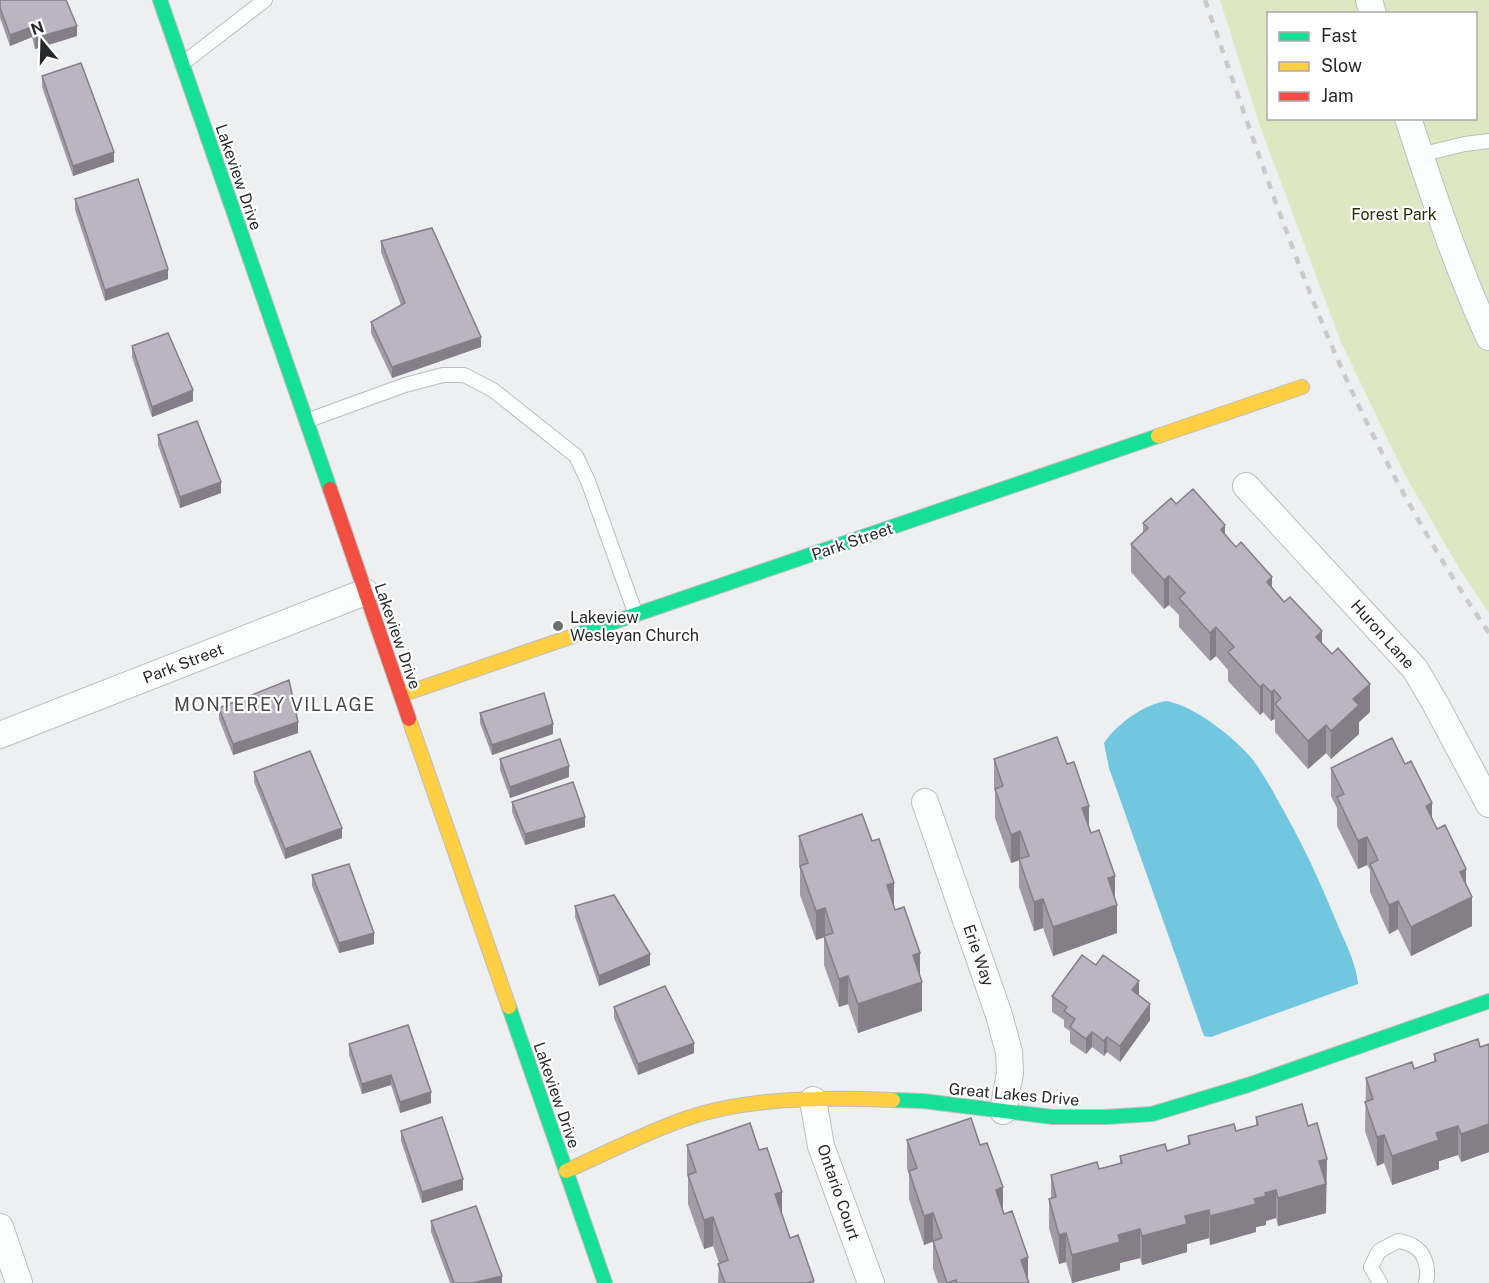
<svg xmlns="http://www.w3.org/2000/svg" width="1489" height="1283" viewBox="0 0 1489 1283" font-family="'Public Sans',sans-serif">
<style>
.green{fill:#dee7c1;fill-rule:evenodd}
.water{fill:#71c7e0}
.lines{fill:none;stroke-linecap:round;stroke-linejoin:round}
.lane-casing{stroke:#bcbdbe;stroke-width:16}
.street-casing{stroke:#bcbdbe;stroke-width:28}
.fast-casing{stroke:#bcbdbe;stroke-width:16}
.slow-casing{stroke:#bcbdbe;stroke-width:16}
.jam-casing{stroke:#bcbdbe;stroke-width:16}
.lane{stroke:#fcfdfd;stroke-width:14}
.street{stroke:#fcfdfd;stroke-width:26}
.fast{stroke:#16e098;stroke-width:14}
.slow{stroke:#ffcf43;stroke-width:14}
.jam{stroke:#f24e42;stroke-width:14}
.rail{stroke:#cacacb;stroke-width:4.5;stroke-dasharray:8 8;stroke-linecap:butt}
.wall{fill:#a19ba8}
.shaded-wall{fill:#837e88}
.building{fill:#bbb4c3;stroke:#837e88;stroke-width:1.5}
.poi-dot{fill:#6c6e70;stroke:#fff;stroke-width:2}
.labels{text-anchor:middle;stroke-width:4.5;stroke-linejoin:round;paint-order:stroke}
.street-label{font-size:16px;fill:#27292a;stroke:#fff}
.park-label{font-size:16px;fill:#272d06;stroke:#fff}
.poi-label{font-size:16px;fill:#27292a;stroke:#fff;text-anchor:start}
.neighbourhood-label{font-size:18px;letter-spacing:1.5px;fill:#47494c;stroke:#fff}
</style>
<rect width="100%" height="100%" fill="#edeff1"/>
<path class="green" d="M1220,0H1489V613L1459,568L1404,473L1341,342L1260,126ZM1268,14H1476V118H1268Z"/>
<path class="water" d="M1167,701C1196,707 1234,737 1253,760C1262,772 1270,786 1277,799C1301,840 1321,883 1339,928C1347,946 1356,964 1358,984L1211,1037L1204,1036L1109,768L1104,743C1117,724 1144,704 1167,701Z"/>
<g class="lines">
<defs>
<path id="lane" d="M182,64L265,0
M1419,155L1465,144L1489,141
M306,421L405,385L443,375H464L493,390L576,456L588,481L636,615
M1380,1283L1371,1267L1379,1251L1398,1241C1403,1242 1409,1243 1413,1246C1426,1252 1429,1271 1426,1283"/>
<path id="street" d="M1369,0L1373,14
M1408,118C1432,192 1457,267 1489,337
M1246,486L1415,669L1435,703L1489,804
M0,735L365,592
M925,802L999,1015L1009,1052L1010,1073L1003,1111
M813,1100L821,1146L871,1283
M0,1227L19,1283"/>
<path id="fast" d="M160,0L330,489
M576,635L1158,436
M509,1007L605,1283
M893,1100L923,1101L1053,1117H1106L1152,1114L1248,1085L1489,1001"/>
<path id="slow" d="M1158,436L1302,387
M401,695L576,635
M409,719L509,1007
M566,1171C604,1154 641,1135 679,1121C743,1097 826,1097 893,1100"/>
<path id="jam" d="M330,489L409,719"/>
</defs>
<use href="#lane" class="lane-casing"/>
<use href="#street" class="street-casing"/>
<use href="#fast" class="fast-casing"/>
<use href="#slow" class="slow-casing"/>
<use href="#jam" class="jam-casing"/>
<use href="#lane" class="lane"/>
<use href="#street" class="street"/>
<use href="#fast" class="fast"/>
<use href="#slow" class="slow"/>
<use href="#jam" class="jam"/>
<path class="rail" d="M1205,0C1245,115 1283,230 1330,342C1373,443 1427,542 1489,633"/>
</g>
<path class="wall" d="M0,0L77,36L35,49L32,37L10,46L0,18Z
M42,76L114,162L73,176L42,87Z
M75,199L168,279L105,301L75,210Z
M381,241L481,347L392,378L371,333V322L401,305L381,252Z
M132,346L193,401L152,417L132,357Z
M158,435L221,493L180,508L158,445Z
M1176,504L1225,535L1322,643L1370,712L1359,722V734L1331,759L1326,753L1308,769L1275,732V720L1274,719L1271,721L1263,712L1260,715L1228,681V670L1216,656L1210,661L1179,627V615L1169,605L1164,609L1131,572V544L1143,533V523Z
M219,708L298,733L233,755L219,719Z
M480,713L553,734L492,755L480,723Z
M500,759L569,777L510,798L500,770Z
M994,759L1089,829L1115,899L1117,933L1053,956L1043,928L1034,931L1019,887V860L1011,863L995,818V792L994,788Z
M1331,768L1432,820L1466,885L1472,926L1411,956L1398,929L1389,934L1370,892V870L1367,865L1358,869L1337,826V808L1331,796Z
M254,772L342,838L285,859L254,782Z
M512,802L585,827L525,845L512,812Z
M799,836L894,907L920,975L922,1011L858,1033L848,1004L839,1007L824,965V937L816,940L800,895V869L799,864Z
M312,875L374,944L339,953L312,886Z
M575,906L650,965L599,986L575,917Z
M1052,996H1139L1150,1020L1120,1062L1107,1052L1104,1056L1092,1047L1086,1054L1070,1043V1031L1064,1027V1020L1052,1012Z
M614,1007L694,1053L638,1075L614,1018Z
M349,1044L431,1103L400,1113L391,1085L362,1094L349,1055Z
M1489,1044V1152L1461,1162L1458,1155L1439,1161V1169L1392,1185L1384,1163L1377,1166L1365,1131L1366,1078L1414,1069L1434,1062V1054L1480,1047Z
M1256,1117L1327,1188H1326V1213L1278,1226L1276,1218L1266,1221V1225L1256,1227V1232L1210,1245L1209,1238L1187,1244V1252L1142,1265L1140,1258L1120,1263V1270L1072,1283L1066,1262L1059,1264L1049,1228V1199H1051V1175L1099,1169L1120,1163V1156L1167,1151L1188,1145V1136L1236,1131L1256,1125Z
M401,1131L463,1190L422,1203L401,1141Z
M907,1140L1003,1211L1029,1283H938L933,1269V1242L924,1245L909,1199V1174L907,1169Z
M687,1145L782,1215L790,1238L814,1283H718L719,1263L713,1246L704,1249L688,1204V1178L687,1173Z
M431,1221L502,1283H450L431,1232Z"/>
<path class="shaded-wall" d="M77,26V36L35,49V38Z
M32,27V37L10,46V35Z
M114,152V162L73,176V166Z
M168,269V279L105,301V290Z
M481,337V347L392,378V367Z
M193,390V401L152,417V407Z
M221,482V493L180,508V497Z
M1225,525V554L1221,530Z
M1169,576V605L1164,609V580Z
M1272,577V605L1267,582Z
M1216,627V656L1210,661V633Z
M1322,631V660L1316,637Z
M1263,684V712L1260,715V687Z
M1370,684V712L1359,722V734L1331,759V731L1353,699Z
M1274,690V719L1271,721V692Z
M298,722V733L233,755V744Z
M553,724V734L492,755V745Z
M1326,725V753L1308,769V741Z
M569,766V777L510,798V787Z
M1432,803V831L1426,806Z
M1089,806V834L1082,808Z
M585,817V827L525,845V834Z
M342,828V838L285,859V849Z
M1020,831V860L1011,863V835Z
M1367,837V865L1358,869V841Z
M1466,869V898L1460,872Z
M1115,876V905L1108,878Z
M894,883V911L887,885Z
M1472,897V926L1411,956V927Z
M1043,899V928L1034,931V902Z
M1398,901V929L1389,934V905Z
M1117,905V933L1053,956V927Z
M825,908V937L816,940V911Z
M374,933V944L339,953V943Z
M920,953V982L913,955Z
M650,954V965L599,986V976Z
M848,976V1004L839,1007V979Z
M1139,981V997L1132,990Z
M922,982V1011L858,1033V1004Z
M1150,1004V1020L1120,1062V1046Z
M1092,1032V1047L1086,1054V1039Z
M1107,1037V1052L1104,1056V1041Z
M694,1043V1053L638,1075V1064Z
M391,1075V1085L362,1094V1084Z
M431,1092V1103L400,1113V1102Z
M1489,1124V1152L1461,1162V1134Z
M1458,1126V1155L1439,1161V1169L1392,1185V1156L1436,1133Z
M1384,1135V1163L1377,1166V1137Z
M1327,1159L1326,1213L1278,1226V1198L1319,1161Z
M463,1179V1190L422,1203V1192Z
M1003,1187V1216L996,1190Z
M1276,1190V1218L1266,1221V1225L1256,1227V1232L1210,1245V1216L1254,1199L1265,1193Z
M782,1192V1220L775,1194Z
M1209,1210V1238L1187,1244V1252L1142,1265V1236L1185,1216Z
M933,1213V1241L924,1245V1216Z
M713,1217V1246L704,1249V1220Z
M1140,1229V1258L1120,1263V1270L1072,1283V1255L1118,1235Z
M1066,1233V1262L1059,1264V1235Z
M1028,1257V1283L1021,1260Z
M502,1276V1283H473Z"/>
<path class="building" d="M0,0H66L77,26L35,38L32,27L10,35L0,8Z
M81,63L114,152L73,166L42,76Z
M138,179L168,269L105,290L75,199Z
M432,228L481,337L392,367L371,322L405,303L381,241Z
M168,333L193,390L152,407L132,346Z
M197,421L221,482L180,497L158,435Z
M1193,489L1225,525L1221,530L1236,547L1241,542L1272,577L1267,582L1284,602L1290,597L1322,631L1316,637L1332,654L1338,648L1370,684L1353,699L1359,705L1331,731L1326,725L1308,741L1275,704L1281,698L1274,690L1271,692L1263,684L1260,687L1228,652L1234,647L1216,627L1210,633L1179,598L1185,593L1169,576L1164,580L1131,544L1148,528L1143,523L1171,498L1176,504Z
M289,680L298,722L233,744L219,708Z
M544,693L553,724L492,745L480,713Z
M1057,737L1067,764L1074,762L1089,806L1082,808L1091,833L1099,830L1115,876L1108,878L1117,905L1053,927L1043,899L1034,902L1019,859L1029,856L1020,831L1011,835L995,789L1003,786L994,759Z
M1392,738L1405,764L1411,761L1432,803L1426,806L1437,829L1445,825L1466,869L1460,872L1472,897L1411,927L1398,901L1389,905L1370,864L1378,860L1367,837L1358,841L1337,797L1344,794L1331,768Z
M560,739L569,766L510,787L500,759Z
M310,751L342,828L285,849L254,772Z
M573,782L585,817L525,834L512,802Z
M862,814L872,841L879,839L894,883L887,885L895,910L904,907L920,953L913,955L922,982L858,1004L848,976L839,979L824,936L833,933L825,908L816,911L800,866L808,863L799,836Z
M349,864L374,933L339,943L312,875Z
M614,895L650,954L599,976L575,906Z
M1082,955L1096,965L1103,955L1139,981L1132,990L1150,1004L1120,1046L1107,1037L1104,1041L1092,1032L1086,1039L1070,1027L1075,1019L1064,1011L1067,1007L1052,996Z
M665,986L694,1043L638,1064L614,1007Z
M408,1025L431,1092L400,1102L391,1075L362,1084L349,1044Z
M1478,1039L1480,1047L1489,1044V1124L1461,1134L1458,1126L1436,1133L1439,1140L1392,1156L1384,1135L1377,1137L1365,1102L1373,1099L1366,1078L1412,1062L1414,1069L1436,1061L1434,1054Z
M1302,1104L1308,1126L1317,1123L1327,1159L1319,1161L1326,1184L1278,1198L1276,1190L1265,1193L1266,1196L1254,1199L1256,1204L1210,1216L1209,1210L1185,1216L1187,1224L1142,1236L1140,1229L1118,1235L1120,1242L1072,1255L1066,1233L1059,1235L1049,1199L1056,1197L1051,1175L1097,1162L1099,1169L1122,1163L1120,1156L1165,1144L1167,1151L1190,1144L1188,1136L1234,1124L1236,1131L1258,1125L1256,1117Z
M442,1117L463,1179L422,1192L401,1131Z
M971,1118L980,1145L987,1143L1003,1187L996,1190L1004,1214L1012,1211L1028,1257L1021,1260L1029,1283H957L956,1280L947,1283L933,1241L942,1238L933,1213L924,1216L909,1171L917,1168L907,1140Z
M750,1123L759,1150L767,1148L782,1192L775,1194L790,1238L798,1235L814,1281L807,1283H725L718,1264L728,1260L713,1217L704,1220L688,1175L696,1172L687,1145Z
M476,1206L502,1276L473,1283H454L431,1221Z"/>
<circle class="poi-dot" cx="558" cy="626" r="6"/>
<g class="labels">
<g class="street-label">
<text transform="translate(239 177) rotate(71)" y="6">Lakeview Drive</text>
<text transform="translate(852 541) rotate(-19)" y="6">Park Street</text>
<text transform="translate(1383 634) rotate(48)" y="6">Huron Lane</text>
<text transform="translate(398 636) rotate(71)" y="6">Lakeview Drive</text>
<text transform="translate(183 663) rotate(-21)" y="6">Park Street</text>
<text transform="translate(979 955) rotate(71)" y="6">Erie Way</text>
<text transform="translate(1014 1094) rotate(5)" y="6">Great Lakes Drive</text>
<text transform="translate(557 1095) rotate(71)" y="6">Lakeview Drive</text>
<text transform="translate(839 1192) rotate(71)" y="6">Ontario Court</text>
</g>
<g class="park-label">
<text x="1394" y="220">Forest Park</text>
</g>
<g class="poi-label">
<text x="570" y="623">Lakeview<tspan x="570" dy="18">Wesleyan Church</tspan></text>
</g>
<g class="neighbourhood-label">
<text x="275" y="711">MONTEREY VILLAGE</text>
</g>
</g>
<rect x="1267" y="12" width="210" height="108" fill="#ffffff" stroke="#a9a9aa" stroke-width="1.5"/>
<rect x="1279" y="32" width="30" height="9" fill="#16e098" stroke="#a9a9aa" stroke-width="1.5"/>
<text x="1321" y="42" font-size="18" fill="#27292a">Fast</text>
<rect x="1279" y="62" width="30" height="9" fill="#ffcf43" stroke="#a9a9aa" stroke-width="1.5"/>
<text x="1321" y="72" font-size="18" fill="#27292a">Slow</text>
<rect x="1279" y="92" width="30" height="9" fill="#f24e42" stroke="#a9a9aa" stroke-width="1.5"/>
<text x="1321" y="102" font-size="18" fill="#27292a">Jam</text>
<g transform="translate(42 42) rotate(341)" stroke="#ffffff" stroke-width="4.5" paint-order="stroke">
<path d="M0-4.5L10 22L0 15L-10 22Z" fill="#27292a"/>
<text y="-9" font-size="16" font-weight="bold" text-anchor="middle" fill="#27292a">N</text>
</g>
</svg>
